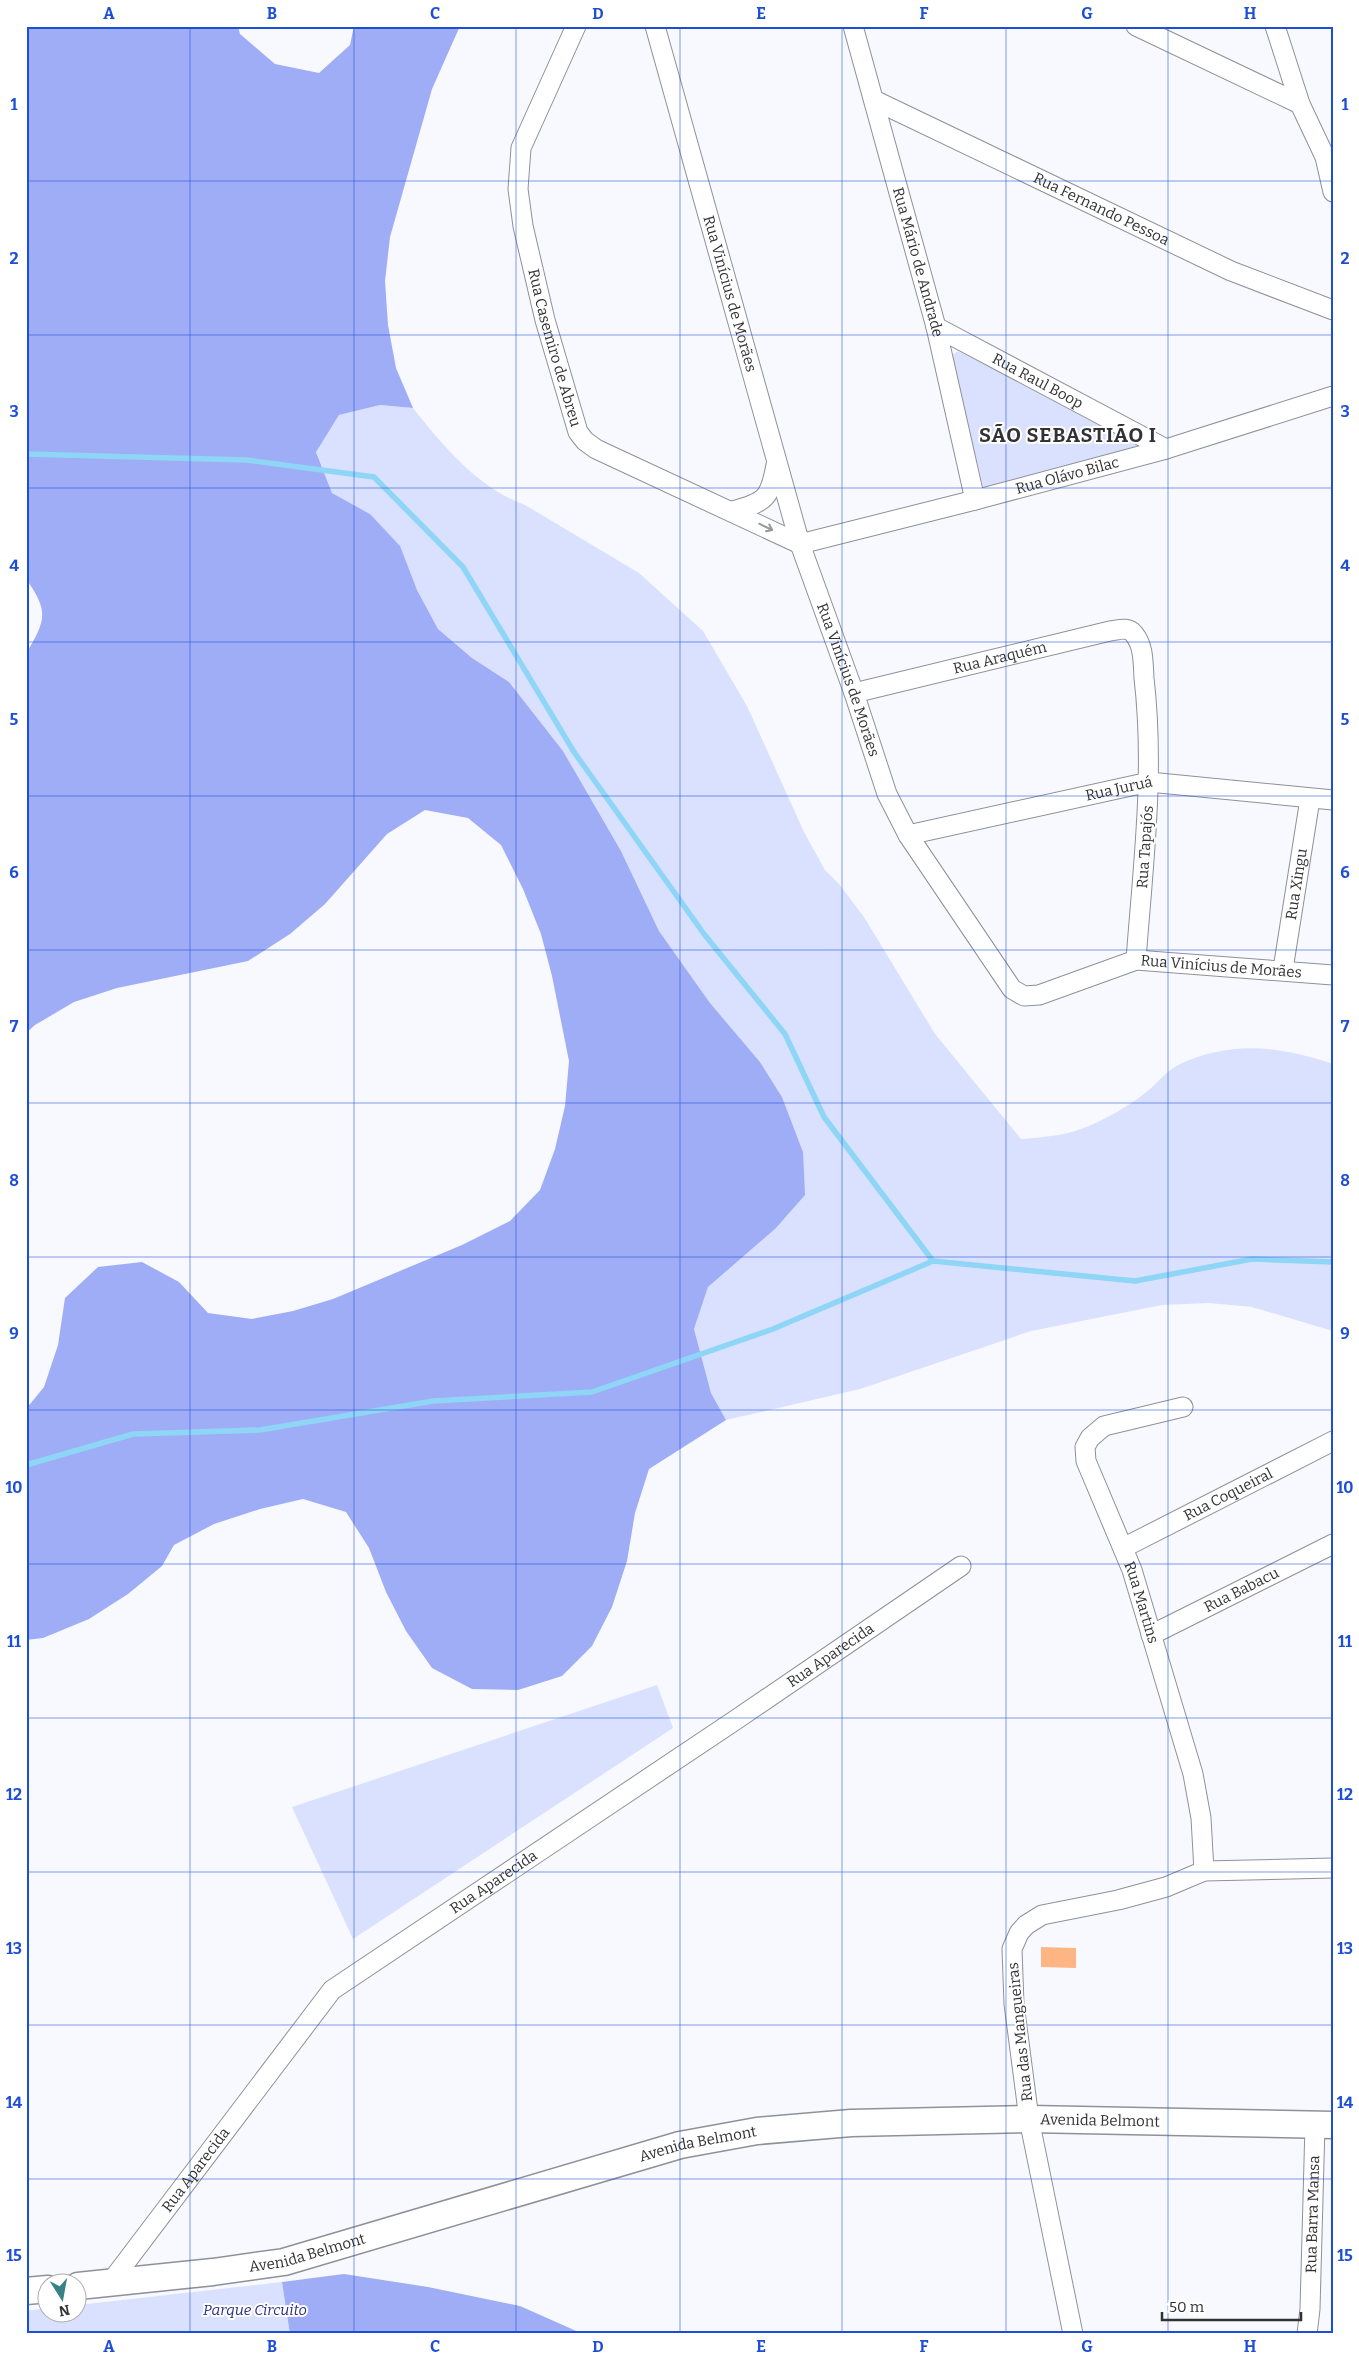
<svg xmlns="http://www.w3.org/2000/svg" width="1359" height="2360" viewBox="0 0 1359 2360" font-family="Bitter,serif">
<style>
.green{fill:#d9e1fe}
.forest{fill:#9eadf6}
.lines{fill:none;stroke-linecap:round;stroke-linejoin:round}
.stream{stroke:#8ed5f6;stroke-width:5.5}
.building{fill:#fdb683}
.street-casing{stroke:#8f9198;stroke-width:21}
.secondary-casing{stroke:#8f9198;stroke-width:29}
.street{stroke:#fff;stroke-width:19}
.secondary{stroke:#fff;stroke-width:26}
.oneway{stroke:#98989a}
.grid{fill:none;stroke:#1d4ed8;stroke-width:1;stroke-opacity:0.55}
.labels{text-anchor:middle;stroke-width:4;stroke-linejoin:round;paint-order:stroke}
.street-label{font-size:15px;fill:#323235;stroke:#fff}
.park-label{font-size:15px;font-style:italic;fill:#2b3183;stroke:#fff}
.district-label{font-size:20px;font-weight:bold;letter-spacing:1px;fill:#323235;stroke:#fff}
.neatline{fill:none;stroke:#1d4ed8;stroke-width:2}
.grid-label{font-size:16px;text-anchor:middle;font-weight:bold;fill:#1d4ed8}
</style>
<rect width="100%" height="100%" fill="#f7f9ff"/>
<path class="green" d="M958,351L1141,443L1140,451L991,491L983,486L951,356Z
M380,405L413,408C443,446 478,488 525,505L639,573L703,631L747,706L804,832L825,870L839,884L864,917L935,1034L1021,1139C1033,1138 1046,1137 1059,1135C1085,1131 1122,1111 1144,1094C1155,1086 1166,1071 1178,1065C1231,1040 1279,1046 1333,1064V1331L1252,1307L1209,1303L1162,1305L1031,1331L860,1389L726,1420L711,1393L694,1329L708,1287L775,1229L803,1152L782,1097L760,1062L710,1003L659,931L621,851L563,751L509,682L472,658L438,629L417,590L370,514L332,493L316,451L339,415Z
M657,1685L673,1728L353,1939L292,1807Z
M282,2282L290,2334H26V2311L47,2308L48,2312H78V2305Z"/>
<path class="forest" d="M26,26H238L240,34L275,64L319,73L350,45L354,26H460L432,89L390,237L385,281L388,325L396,368L413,408L380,405L339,415L316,452L332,493L370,514L400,546L417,590L438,629L472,658L509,682L563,751L621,851L659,931L710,1003L760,1062L782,1097L803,1152L805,1195L775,1229L708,1287L694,1329L711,1393L726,1420L649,1469L635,1513L627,1561L612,1607L592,1646L562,1676L518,1690L472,1689L432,1668L406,1631L386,1592L369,1548L346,1512L303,1499L260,1509L214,1524L174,1545L162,1566L128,1594L89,1619L43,1638L26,1640V1409L44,1387L58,1345L65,1298L98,1267L142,1262L179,1282L208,1313L252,1319L293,1311L333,1299L462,1245L510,1221L540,1190L555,1149L565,1106L569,1061L552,976L541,934L523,889L501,845L468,818L425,810L387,834L325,904L290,934L248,961L117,988L74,1002L35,1025L26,1033V654C45,621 50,612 26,579Z
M344,2274L428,2287L520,2306L583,2334H290L282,2282Z"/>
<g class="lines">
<path class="stream" d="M26,454L247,460L374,477L463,567L574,752L704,934L785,1034L824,1117L933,1261
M26,1465L133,1434L260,1430L433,1401L592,1392L773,1329L933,1261L1135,1281L1252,1259L1333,1262"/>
</g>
<path class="building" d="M1041,1947L1076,1948V1968L1041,1967Z"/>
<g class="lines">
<defs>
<g id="street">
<path id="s1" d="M576,26L521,148L518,189L523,226L545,320L578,432L585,441L596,449L800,544"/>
<path id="s2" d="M655,26L800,544L854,693L887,794L908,835L1012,989L1024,996L1039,995L1136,960L1333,975"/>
<path id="s3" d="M853,26L936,327L975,500"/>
<path d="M1136,26L1300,104"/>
<path d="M1275,26L1300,104L1325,157L1333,192"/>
<path id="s4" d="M874,100L1231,271L1333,310"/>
<path id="s5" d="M936,327L1166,449"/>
<path d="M733,511C766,502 770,498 776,465"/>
<path id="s6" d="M800,544L975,500L1166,449L1333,396"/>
<path id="s7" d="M854,693L1110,631C1119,630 1128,626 1134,634C1144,646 1143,663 1144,678C1155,772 1143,866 1136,960"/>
<path id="s8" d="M908,835L1149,782L1333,800"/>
<path id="s9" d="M1283,969L1310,799"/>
<path id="s10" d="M1183,1407L1104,1426L1090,1438L1085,1447L1086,1461L1132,1570L1193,1774L1201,1818L1204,1871"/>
<path id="s11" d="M1123,1548L1333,1441"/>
<path id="s12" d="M1151,1635L1333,1544"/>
<path id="s13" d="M110,2283L332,1990L737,1719L961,1566"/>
<path d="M1073,2334L1029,2119L1014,2004L1012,1949L1019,1933L1026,1925L1042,1915L1118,1900L1166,1887L1204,1871L1333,1868"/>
<path id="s14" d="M1307,2334L1310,2309L1315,2125"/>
</g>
<g id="secondary">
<path id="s15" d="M78,2286L213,2272L284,2262L680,2145L757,2131L851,2123L1029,2119L1333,2125"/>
<path d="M26,2291L48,2289"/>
</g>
</defs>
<use href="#street" class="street-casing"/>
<use href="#secondary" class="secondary-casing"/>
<use href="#street" class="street"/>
<use href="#secondary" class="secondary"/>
</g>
<defs><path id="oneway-shaft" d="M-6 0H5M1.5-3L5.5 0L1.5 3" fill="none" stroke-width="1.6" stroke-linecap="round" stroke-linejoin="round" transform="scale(1.25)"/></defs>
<use class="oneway" href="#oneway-shaft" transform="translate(766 527) rotate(26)"/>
<path class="grid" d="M190,26V2334M354,26V2334M516,26V2334M680,26V2334M842,26V2334M1006,26V2334M1168,26V2334M26,181H1333M26,335H1333M26,488H1333M26,642H1333M26,796H1333M26,950H1333M26,1103H1333M26,1257H1333M26,1410H1333M26,1564H1333M26,1718H1333M26,1872H1333M26,2025H1333M26,2179H1333"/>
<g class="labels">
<g class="street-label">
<text dy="5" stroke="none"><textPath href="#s4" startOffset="252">Rua Fernando Pessoa</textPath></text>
<text dy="5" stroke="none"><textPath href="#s3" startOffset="245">Rua Mário de Andrade</textPath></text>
<text dy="5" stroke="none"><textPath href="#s2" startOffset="278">Rua Vinícius de Morães</textPath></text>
<text dy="5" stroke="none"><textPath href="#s1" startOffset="338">Rua Casemiro de Abreu</textPath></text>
<text dy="5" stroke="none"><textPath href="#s5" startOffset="115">Rua Raul Boop</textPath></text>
<text dy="5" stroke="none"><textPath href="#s6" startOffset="276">Rua Olávo Bilac</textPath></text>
<text dy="5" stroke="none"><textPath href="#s7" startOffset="150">Rua Araquém</textPath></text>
<text dy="5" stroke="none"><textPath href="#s2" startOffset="682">Rua Vinícius de Morães</textPath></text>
<text dy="5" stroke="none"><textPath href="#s8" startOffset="216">Rua Juruá</textPath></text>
<text transform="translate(1145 847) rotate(-86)" y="5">Rua Tapajós</text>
<text dy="5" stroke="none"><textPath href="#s9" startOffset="86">Rua Xingu</textPath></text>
<text dy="5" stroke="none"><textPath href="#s2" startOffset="1252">Rua Vinícius de Morães</textPath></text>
<text dy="5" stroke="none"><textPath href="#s11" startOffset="118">Rua Coqueiral</textPath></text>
<text dy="5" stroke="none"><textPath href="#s12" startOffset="101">Rua Babacu</textPath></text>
<text dy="5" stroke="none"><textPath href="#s10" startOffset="276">Rua Martins</textPath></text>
<text dy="5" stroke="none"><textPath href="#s13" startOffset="968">Rua Aparecida</textPath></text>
<text dy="5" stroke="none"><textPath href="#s13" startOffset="562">Rua Aparecida</textPath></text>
<text transform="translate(1020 2032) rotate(-96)" y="5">Rua das Mangueiras</text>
<text dy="5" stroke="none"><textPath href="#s15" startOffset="1042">Avenida Belmont</textPath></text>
<text dy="5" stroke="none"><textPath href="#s15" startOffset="638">Avenida Belmont</textPath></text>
<text dy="5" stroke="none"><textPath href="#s13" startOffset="142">Rua Aparecida</textPath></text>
<text dy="5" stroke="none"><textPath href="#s14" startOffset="120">Rua Barra Mansa</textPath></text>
<text dy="5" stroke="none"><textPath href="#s15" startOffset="232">Avenida Belmont</textPath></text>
</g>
<g class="park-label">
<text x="255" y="2315">Parque Circuito</text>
</g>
<g class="district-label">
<text x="1068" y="442">SÃO SEBASTIÃO I</text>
</g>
</g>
<rect width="1359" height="2360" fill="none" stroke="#ffffff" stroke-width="55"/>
<g transform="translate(62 2298) rotate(169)"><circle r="24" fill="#ffffff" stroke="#adadae"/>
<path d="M0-4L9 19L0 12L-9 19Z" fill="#398184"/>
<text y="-8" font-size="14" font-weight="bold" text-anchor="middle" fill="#323235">N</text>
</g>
<path d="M1162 2312v8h139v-8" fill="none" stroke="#323235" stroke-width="2.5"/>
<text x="1169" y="2312" font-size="15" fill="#323235" stroke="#ffffff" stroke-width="4" paint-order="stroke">50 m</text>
<rect x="28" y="28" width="1304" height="2304" class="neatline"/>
<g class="grid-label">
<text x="109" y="19">A</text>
<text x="272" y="19">B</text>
<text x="435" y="19">C</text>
<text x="598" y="19">D</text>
<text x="761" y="19">E</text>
<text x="924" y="19">F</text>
<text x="1087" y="19">G</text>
<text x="1250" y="19">H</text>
<text x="14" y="110">1</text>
<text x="1345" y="110">1</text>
<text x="14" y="264">2</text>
<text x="1345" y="264">2</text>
<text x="14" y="417">3</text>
<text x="1345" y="417">3</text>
<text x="14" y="571">4</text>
<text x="1345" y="571">4</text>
<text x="14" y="725">5</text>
<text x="1345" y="725">5</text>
<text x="14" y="878">6</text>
<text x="1345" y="878">6</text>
<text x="14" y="1032">7</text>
<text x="1345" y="1032">7</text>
<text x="14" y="1186">8</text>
<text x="1345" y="1186">8</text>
<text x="14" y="1339">9</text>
<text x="1345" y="1339">9</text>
<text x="14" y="1493">10</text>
<text x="1345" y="1493">10</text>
<text x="14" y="1647">11</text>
<text x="1345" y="1647">11</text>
<text x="14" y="1800">12</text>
<text x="1345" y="1800">12</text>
<text x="14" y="1954">13</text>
<text x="1345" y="1954">13</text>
<text x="14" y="2108">14</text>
<text x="1345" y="2108">14</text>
<text x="14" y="2261">15</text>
<text x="1345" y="2261">15</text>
<text x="109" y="2352">A</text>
<text x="272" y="2352">B</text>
<text x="435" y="2352">C</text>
<text x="598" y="2352">D</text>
<text x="761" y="2352">E</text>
<text x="924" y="2352">F</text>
<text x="1087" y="2352">G</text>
<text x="1250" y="2352">H</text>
</g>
</svg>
